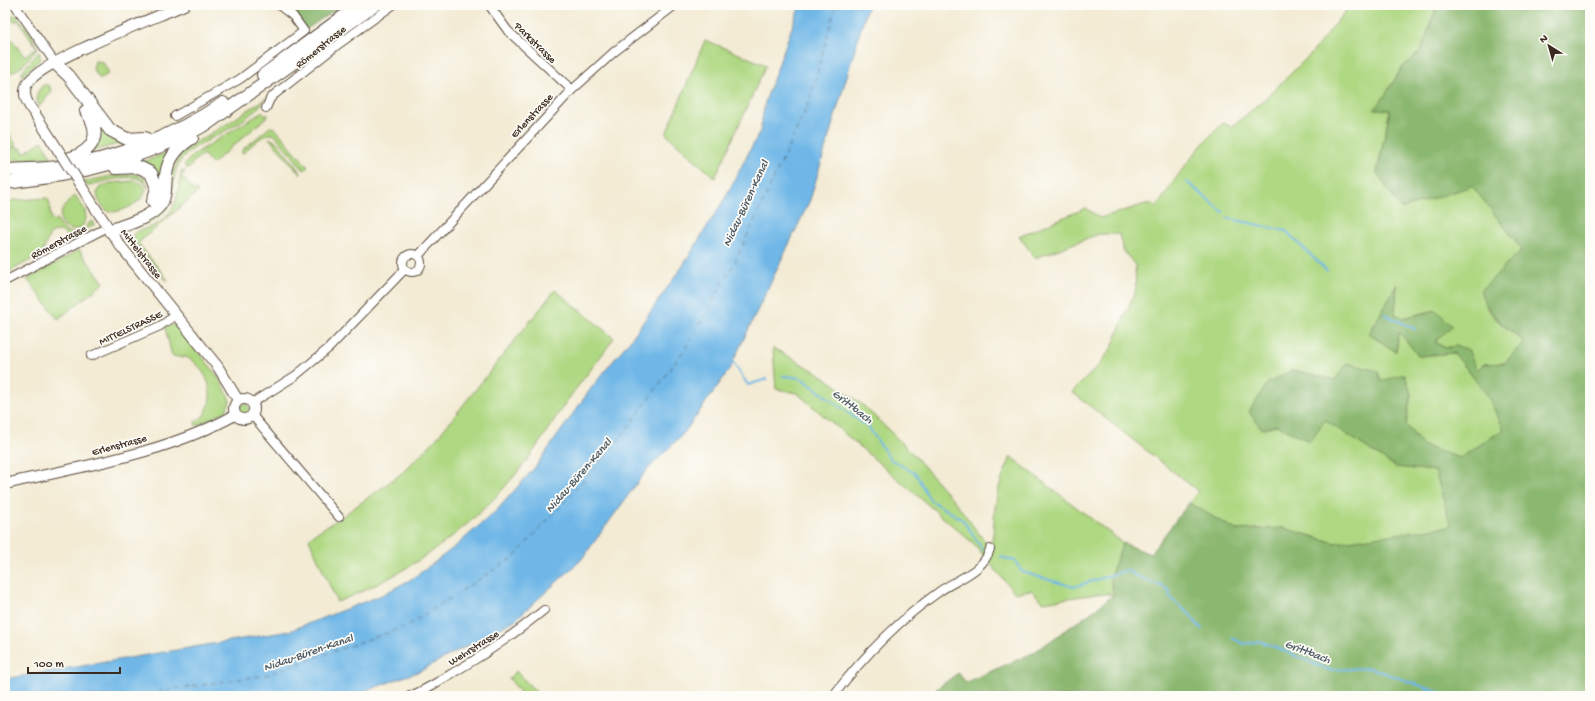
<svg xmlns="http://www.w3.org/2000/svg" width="1595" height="701" viewBox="0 0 1595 701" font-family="'Gochi Hand',sans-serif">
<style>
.green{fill:#afd882;stroke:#758150}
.forest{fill:#8bb870;stroke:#637147}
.water{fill:#70b7e7;stroke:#567082}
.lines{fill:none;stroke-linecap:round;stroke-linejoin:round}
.stream{stroke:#70b7e7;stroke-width:2}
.ferry{stroke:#4e5b64;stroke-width:1;stroke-dasharray:5 4;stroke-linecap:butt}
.minor-casing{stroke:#574739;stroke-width:10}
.major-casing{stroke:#574739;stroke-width:12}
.highway-casing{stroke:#574739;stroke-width:14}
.minor{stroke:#fff;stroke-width:8}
.major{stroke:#fff;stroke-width:10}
.highway{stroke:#fff;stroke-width:12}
.major-bridge-casing{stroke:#574739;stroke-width:12;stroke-linecap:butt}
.major-bridge{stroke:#fff;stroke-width:10}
.labels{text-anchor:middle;stroke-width:3.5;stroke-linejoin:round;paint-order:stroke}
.street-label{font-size:11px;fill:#3b2a1e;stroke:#fdfcf7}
.water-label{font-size:12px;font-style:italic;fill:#4e5b64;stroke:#fdfcf7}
</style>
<rect width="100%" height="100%" fill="#fdfcf7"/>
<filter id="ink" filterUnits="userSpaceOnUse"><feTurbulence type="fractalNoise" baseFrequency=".025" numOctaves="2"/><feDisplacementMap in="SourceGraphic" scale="8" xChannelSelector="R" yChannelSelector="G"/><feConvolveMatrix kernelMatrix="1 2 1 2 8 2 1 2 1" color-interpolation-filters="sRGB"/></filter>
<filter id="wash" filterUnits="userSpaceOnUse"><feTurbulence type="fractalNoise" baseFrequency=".012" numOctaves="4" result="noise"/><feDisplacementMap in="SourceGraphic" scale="16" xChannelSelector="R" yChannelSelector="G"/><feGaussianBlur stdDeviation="0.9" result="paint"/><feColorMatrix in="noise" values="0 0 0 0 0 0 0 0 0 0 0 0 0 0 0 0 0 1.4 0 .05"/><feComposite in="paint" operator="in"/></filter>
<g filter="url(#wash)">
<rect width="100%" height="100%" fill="#f3ebd4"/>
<path class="green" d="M1350,5H1437L1421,51L1401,69L1384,97L1375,108L1390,110L1377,173L1401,209L1472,185L1522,249L1486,307L1498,321L1524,342L1505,363L1484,364L1477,370L1455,346L1445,348L1435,341L1436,310L1403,318L1395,314L1397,285L1369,334L1396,351L1399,332L1419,356L1454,353L1486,393L1504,429L1460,458L1424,446L1406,425L1411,394L1381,381L1335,380L1292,370L1276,425L1310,441L1325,420L1396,467L1436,471L1452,526L1335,543L1284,528L1236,530L1189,503L1198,491L1072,392L1100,364L1112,347L1136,289L1135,265L1123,250L1119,234H1099L1035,258L1019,236L1086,208L1100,218L1149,203L1157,207C1177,175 1195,150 1223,123L1232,127L1265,99L1312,53Z
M16,15L33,36V40L38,48L21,67L9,74L5,69V33L13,41L24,56L37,48L18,20L14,22L12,20V16Z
M705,40L766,65L715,178L666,134Z
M39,52L41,59L22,76V71Z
M95,61L103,62L109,73L100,79L93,69Z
M43,85H49L52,91L39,107C37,99 34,94 43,85Z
M266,98C253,117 229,129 210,139C201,144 191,149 184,156C163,181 187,212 139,226L151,217L180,155L191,145L227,124Z
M262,112L265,116L267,114L268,116L212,164L203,154L191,164L192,166L188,169L184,165L193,155Z
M96,120L124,142L90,152Z
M5,127L16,145L10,149L5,141Z
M270,127L275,128L308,167L304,170L275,135C264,130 250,148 242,154V150Z
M269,138L277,142L301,173L300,174Z
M42,141L51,157L5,161V155L7,158L11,155L10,150L17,146L18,149L21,148L24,153Z
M172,150L160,179L157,172L143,162Z
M182,170L185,172L181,176L194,191L196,190L198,192L138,243L168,280H166L134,242L133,234C137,230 145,229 151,227C177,214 177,199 181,173Z
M135,174L144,178L149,189C147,186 145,182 141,180C128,173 100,183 87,186L84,182L110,176Z
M135,181C165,189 123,217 107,211C101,205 94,196 99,188L110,183Z
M75,195L85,210L86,219L81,228L72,230L64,227C54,214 67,204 75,195Z
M47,198C53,205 47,213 53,221L57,219C60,231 72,237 83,230C87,228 87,223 92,221L94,225L69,238L61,231C47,230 47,244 42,254L5,274V201Z
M79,250L104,283L58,319L27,279Z
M555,290L614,338C601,357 586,375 572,394C557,414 545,435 531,455C480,523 416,571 337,602L309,539L314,534L340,518L402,473L437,438Z
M169,325H175C194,349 220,372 230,401L226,411L196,426L195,422C199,419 200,420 204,415C218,393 206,366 184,356V358L172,356L165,328Z
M773,348L820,374L864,406L913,454L956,503L990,548C995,533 993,517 996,502C998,486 1005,471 1011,457L1123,543L1110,577L1114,594H1096L1043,602L1031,590L1015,593L974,544L797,393L776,389Z
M239 409a5 5 0 1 1 10 0a5 5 0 1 1-10 0Z
M516,671L540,696H523L509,678Z"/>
<path class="forest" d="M279,5H342L304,31Z
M1437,5H1590V696H927L958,673L966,682L1033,653L1096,609L1114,594L1110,577L1123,543L1150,554L1189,503L1236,530L1284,528L1335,543L1451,526L1435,471L1396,467L1325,420L1310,441L1276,425L1262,429L1249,412L1268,383L1292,370L1335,380L1347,363L1378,371L1381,381L1405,374L1411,394L1406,425L1424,446L1460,458L1504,429L1486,393L1454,353L1419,356L1399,332L1396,352L1369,334L1397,284L1395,314L1403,318L1436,310L1452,326L1435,342L1445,348L1455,346L1468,349L1477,370L1484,364L1505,363L1524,342C1503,323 1491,319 1480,291L1522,249L1472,186L1401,209L1377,173L1390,110L1374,109L1384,97L1401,69L1421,51Z"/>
<path class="water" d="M800,5H868L810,200L729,370L684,433L646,471L581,560L515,620L420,671L351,696H5V679L289,631L382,595L415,577L457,545L497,510L536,466L592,387L631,339L682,267L725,198L760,131L765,102Z"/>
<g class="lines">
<path class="stream" d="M1187,182L1223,212
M1227,218L1286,231L1327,271
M1384,314L1415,329
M732,361L748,385L767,379
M783,376L801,378L869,428L890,459L916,474L930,500L963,520L983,550
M1001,557L1015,561L1022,572L1074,587L1127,570C1141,581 1156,581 1170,591L1169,595C1175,605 1186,609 1192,617C1196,622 1197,625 1202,629
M1232,638L1244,644L1260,641L1329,670L1371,668L1449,696
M1504,696H1507"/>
<path class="ferry" d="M131,696L266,675L407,626L514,557L614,447L687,346L735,262L809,103L836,5"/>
</g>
</g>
<g filter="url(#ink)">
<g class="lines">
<defs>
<path id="minor" d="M15,5L55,63
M489,5L508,31L572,90
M266,108L270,99L275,94L336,46L393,5
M175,116L240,79L304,31L293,16L279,5
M403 263a9 9 0 1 1 18 0a9 9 0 1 1-18 0Z
M418,256L572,90L614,52L675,5
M5,281L100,231
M91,356L160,326L176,315
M252,403L295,376L329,348L405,269
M252,415L339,517
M410,696C426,690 441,680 456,671C487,653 516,633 544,610
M833,696C863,657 899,620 940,591C957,579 984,571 990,549"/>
<path id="major" d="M35,114C29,106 21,95 27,84C40,61 155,18 184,5
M92,203L119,244L218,367L238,400
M234 409a10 10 0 1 1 20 0a10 10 0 1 1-20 0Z
M5,484C82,466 165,454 235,415"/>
<path id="highway" d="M55,63L69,76L110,130L127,139L145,138
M263,75L359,5
M67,159C94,152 103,134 86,111
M116,168L139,167L151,173L157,188L153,201
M5,170C23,169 42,169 60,167C117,159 175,135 223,103
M5,183C78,175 142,160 207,124L375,5
M110,231C126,224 149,219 160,205C166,197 165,185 166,175C168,158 179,146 192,138"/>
</defs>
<use href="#minor" class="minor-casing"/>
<use href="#major" class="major-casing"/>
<use href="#highway" class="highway-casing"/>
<use href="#minor" class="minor"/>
<use href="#major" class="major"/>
<use href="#highway" class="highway"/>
<defs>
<path id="major-bridge" d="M35,114L92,203"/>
</defs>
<use href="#major-bridge" class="major-bridge-casing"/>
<use href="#major-bridge" class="major-bridge"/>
</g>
</g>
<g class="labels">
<g class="street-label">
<text transform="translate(536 42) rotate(44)" y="4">Parkstrasse</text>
<text transform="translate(320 46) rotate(-39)" y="4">Römerstrasse</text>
<text transform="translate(531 115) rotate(-47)" y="4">Erlenstrasse</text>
<text transform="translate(58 241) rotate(-28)" y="4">Römerstrasse</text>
<text transform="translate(142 253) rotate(52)" y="4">Mittelstrasse</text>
<text transform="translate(130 327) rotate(-25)" y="4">MITTELSTRASSE</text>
<text transform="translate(119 444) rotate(-15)" y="4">Erlenstrasse</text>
<text transform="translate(473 647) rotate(-32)" y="4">Wehrstrasse</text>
</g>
<g class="water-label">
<text transform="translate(745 203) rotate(-65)" y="4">Nidau-Büren-Kanal</text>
<text transform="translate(853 406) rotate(38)" y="4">Grittbach</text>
<text transform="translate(578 475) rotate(-49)" y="4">Nidau-Büren-Kanal</text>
<text transform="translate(1308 651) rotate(21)" y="4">Grittbach</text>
<text transform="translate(308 652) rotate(-19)" y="4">Nidau-Büren-Kanal</text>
</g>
</g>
<rect width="1595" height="701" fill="none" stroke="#fdfcf7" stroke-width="20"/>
<g transform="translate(1549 46) rotate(323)" stroke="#fdfcf7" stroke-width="3" paint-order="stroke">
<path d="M0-3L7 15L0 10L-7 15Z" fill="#3b2a1e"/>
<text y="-6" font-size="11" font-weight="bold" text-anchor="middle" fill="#3b2a1e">N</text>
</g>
<path d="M28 667v6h92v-6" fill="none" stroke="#3b2a1e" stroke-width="2"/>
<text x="34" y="667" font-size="12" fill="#3b2a1e" stroke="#fdfcf7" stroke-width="3" paint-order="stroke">100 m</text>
</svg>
